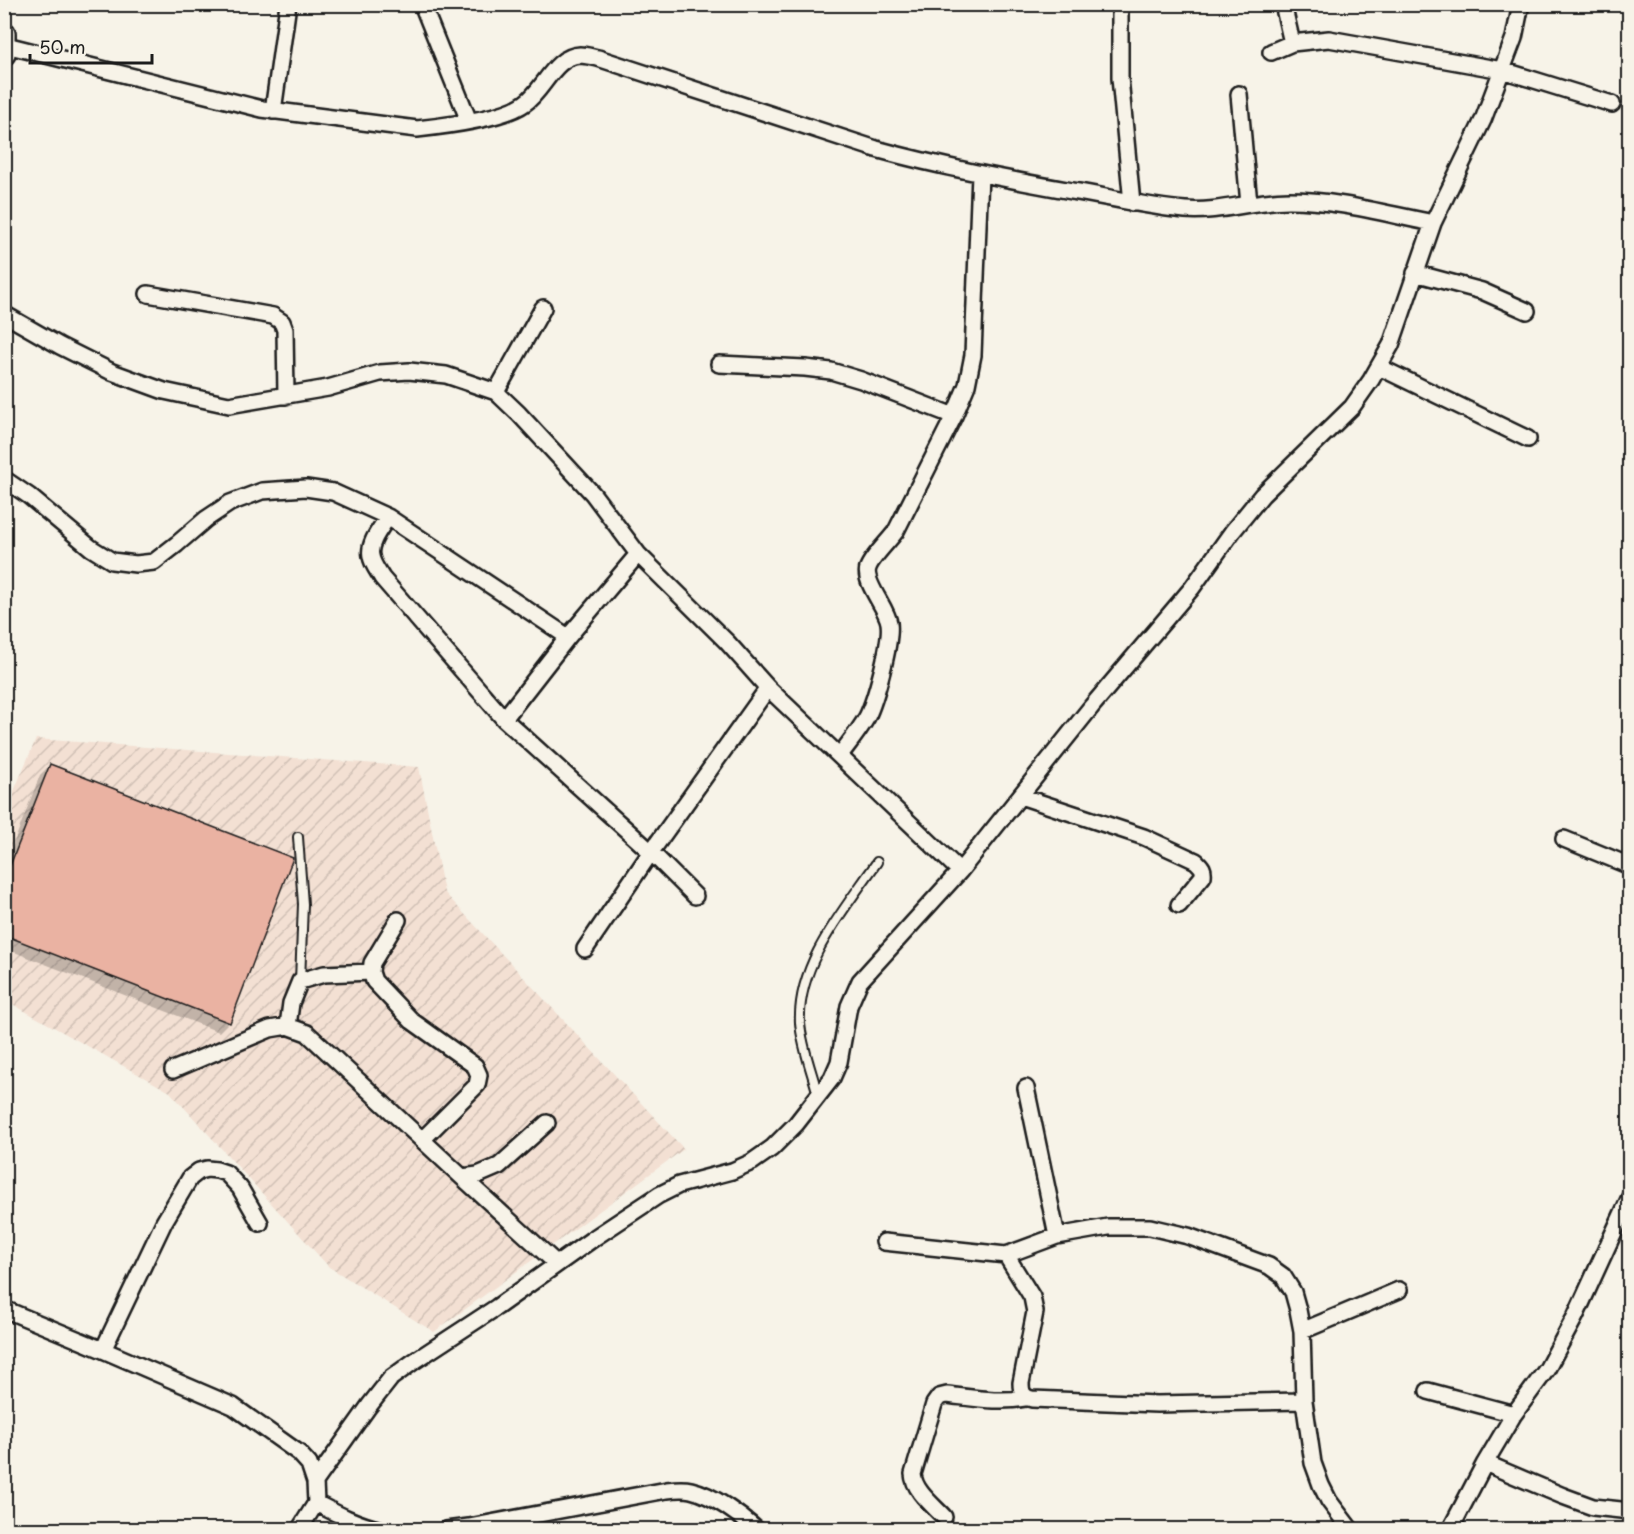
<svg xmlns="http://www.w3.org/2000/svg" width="1634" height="1534" viewBox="0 0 1634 1534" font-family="'Playpen Sans',sans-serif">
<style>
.industrial{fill:url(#industrial-furrows)}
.shadow{fill:#0003}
.building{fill:#eab2a2;stroke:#1c1c1c;stroke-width:1.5}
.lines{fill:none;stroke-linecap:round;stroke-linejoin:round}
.lane-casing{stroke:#1c1c1c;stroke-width:12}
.street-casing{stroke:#1c1c1c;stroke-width:20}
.secondary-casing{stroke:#1c1c1c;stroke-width:26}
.lane{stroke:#f7f3e8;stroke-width:8}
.street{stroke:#f7f3e8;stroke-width:15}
.secondary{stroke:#f7f3e8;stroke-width:21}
</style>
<defs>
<pattern id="industrial-furrows" width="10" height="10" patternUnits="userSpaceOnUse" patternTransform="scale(1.5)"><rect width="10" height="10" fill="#f3e0d3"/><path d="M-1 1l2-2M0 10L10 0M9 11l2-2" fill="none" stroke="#d0c0b5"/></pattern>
</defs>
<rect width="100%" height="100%" fill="#f7f3e8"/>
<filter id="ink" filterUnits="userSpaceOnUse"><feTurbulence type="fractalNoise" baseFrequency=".0167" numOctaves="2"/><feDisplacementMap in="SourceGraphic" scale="12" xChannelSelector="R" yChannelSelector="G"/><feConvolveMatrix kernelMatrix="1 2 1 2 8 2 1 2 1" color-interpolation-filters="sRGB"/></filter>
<g filter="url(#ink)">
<path class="industrial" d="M36,739L419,767L444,892L684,1149L434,1332L329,1267L170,1092L5,1000V812Z"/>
<path class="shadow" d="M50,765L229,1022L219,1032L4,948V868L40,775Z"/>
<path class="building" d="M50,764L293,858L230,1023L4,935V881Z"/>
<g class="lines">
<defs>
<path id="lane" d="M298,837L303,904L300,981
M818,1095C812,1072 802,1047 800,1023C797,963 845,909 877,862"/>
<path id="street" d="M422,4L469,121
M1120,4V78L1132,203
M1283,4L1292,43
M6,45L262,109L417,129C444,126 504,119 525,103C544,90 554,56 580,55C586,55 592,57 598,58L876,149C941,167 1006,179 1072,191C1110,197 1147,207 1185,210C1219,213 1254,200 1289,200C1337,200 1386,214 1433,223
M1271,52L1292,43L1329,39L1502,70L1612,104
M1239,94L1249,204
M273,111L288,4
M1415,273L1482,291L1527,311
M148,294L273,316L282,322L285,330L286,396
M4,314L60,346L112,372L164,391L229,405L328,388L380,373L409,371L446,375L496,392L519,414L593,494L638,554L727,642L768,688L960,871
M719,364L805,368L831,371L861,380L954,416
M1379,367L1528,439
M496,392L543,308
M4,479L29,496L91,548L112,561L136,564L154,562L177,544L206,519L230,503L262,491L306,488L333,492L388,517L568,637
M388,517C381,528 368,543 371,556C372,564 378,571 382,578L504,719L651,852L695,896
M504,719L568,637L638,554
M840,755C849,743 859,731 867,717C875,701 892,641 889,623C887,608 863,582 868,568C871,558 889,541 896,531L954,416L967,385L973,355L980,174
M1020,796L1144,837L1196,861C1201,866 1204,868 1203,876L1179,905
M1564,839L1630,866
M398,920L372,963L371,972L374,981L412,1021L475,1066L479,1075L477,1085L422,1140
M585,949L651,852L768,688
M288,1026L291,1003L300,981L324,974L371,972
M173,1070L270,1029L288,1026L307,1033L462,1177L557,1264
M1026,1088L1057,1236
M462,1177L478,1175L499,1166L547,1123
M884,1242L1006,1255L1057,1236L1108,1227H1150L1188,1236L1269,1266L1283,1276L1293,1292L1298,1310L1302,1331L1304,1401L1313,1463L1321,1485L1329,1501L1351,1530
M1006,1255L1032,1297L1035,1312L1021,1383C1021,1392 1023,1397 1032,1399L1157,1404L1304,1401
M4,1309L103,1350L233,1406L299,1453L309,1464L315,1482L316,1503L299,1530
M1302,1331L1399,1290
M103,1350L164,1222L190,1178L199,1171L207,1169L217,1170L226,1173L240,1188L260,1223
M1428,1391L1514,1414
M1485,1463L1563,1496L1593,1507L1630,1511
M315,1482L369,1406L391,1378L413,1362L497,1307L594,1238L659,1195L679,1185L732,1171L752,1162L772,1148L796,1124L832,1078L839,1062L849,1006L860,981L960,871L1092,706L1192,588L1232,532L1262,495L1352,407L1371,380L1391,345L1433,223L1483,120L1514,38L1521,4
M316,1503C337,1514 358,1525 382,1530
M944,1517C933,1505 914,1491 913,1474L934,1404L939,1397L947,1395C974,1398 1000,1403 1026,1398
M446,1530L469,1527L667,1490C675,1489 683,1488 691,1490C713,1495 740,1515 757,1530
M1450,1530L1485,1463L1514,1414L1547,1369L1575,1317L1630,1197"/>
<path id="secondary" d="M4,33V54"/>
</defs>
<use href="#lane" class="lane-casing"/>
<use href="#street" class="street-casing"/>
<use href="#secondary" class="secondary-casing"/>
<use href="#lane" class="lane"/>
<use href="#street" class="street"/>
<use href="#secondary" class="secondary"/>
</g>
</g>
<rect width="1634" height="1534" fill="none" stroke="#f7f3e8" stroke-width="24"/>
<rect x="12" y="12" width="1610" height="1510" fill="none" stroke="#1c1c1c" stroke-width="2" filter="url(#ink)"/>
<path d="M30 54v9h122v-9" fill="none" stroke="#1c1c1c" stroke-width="3"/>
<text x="39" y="54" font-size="18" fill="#1c1c1c" stroke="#f7f3e8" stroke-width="4.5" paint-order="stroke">50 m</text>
</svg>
